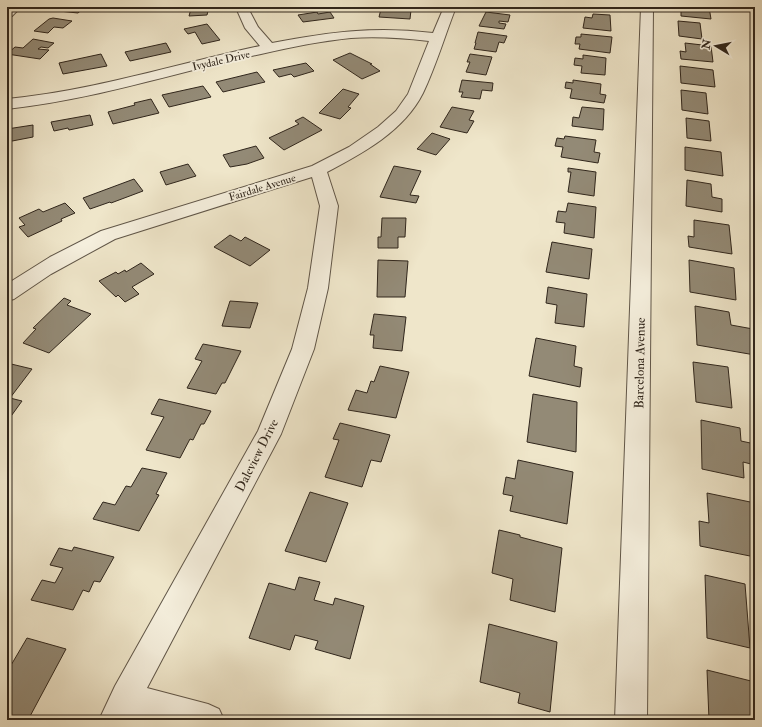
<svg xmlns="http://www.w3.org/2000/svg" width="762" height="727" viewBox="0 0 762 727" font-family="'IM FELL Double Pica',serif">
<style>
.building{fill:#938a76;stroke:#30261c}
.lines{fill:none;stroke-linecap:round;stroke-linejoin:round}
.minor-casing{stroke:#605648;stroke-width:2}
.minor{fill:#f5efdd;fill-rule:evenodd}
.labels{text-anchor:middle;stroke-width:3.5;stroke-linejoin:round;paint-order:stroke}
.far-street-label{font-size:11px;fill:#30261c;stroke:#f5efdd}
.street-label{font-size:13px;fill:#30261c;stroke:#f5efdd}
</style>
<rect width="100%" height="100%" fill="#efe6ca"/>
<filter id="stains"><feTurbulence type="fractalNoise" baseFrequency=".005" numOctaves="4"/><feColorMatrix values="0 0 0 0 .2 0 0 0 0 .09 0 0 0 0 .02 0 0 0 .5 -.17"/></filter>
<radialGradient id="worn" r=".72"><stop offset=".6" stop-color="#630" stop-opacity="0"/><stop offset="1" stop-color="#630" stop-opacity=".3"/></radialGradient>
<path class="building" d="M63,7H85L78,13L59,11Z
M186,7H209L207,15L189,16L191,9H185Z
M585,7H614V11Z
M681,7H709L711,19L681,16Z
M381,9L411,10L410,19L379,17Z
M317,12L318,14L330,12L334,18L303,22L298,15Z
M486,12L510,15L508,22L499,21V23L506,24L504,29L479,26Z
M593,14L610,15L611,31L583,28L585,17L592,18Z
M53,18L72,21L63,28L54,27L48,33L34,31L49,19Z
M678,21L700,23L702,39L679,36Z
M207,24L220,40L202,44L195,32L188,34L184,29Z
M478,32L507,36L504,43L499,42L496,52L474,49L476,43H475Z
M581,34L612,37L610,53L579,49L580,44H575L576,37H581Z
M33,39L54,43L48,48L41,47L38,49L49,50L40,59L7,54L15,47L23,48Z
M166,43L171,52L130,61L125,52Z
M685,43L711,46L713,62L681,59L680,51L686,52Z
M350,53L372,64H370L380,71L362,79L333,60Z
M101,54L107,66L63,74L59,63Z
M470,54L492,57L486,75L466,72L470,62H467Z
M583,55L606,58L605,75L581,73L582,66L574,65L575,58L583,59Z
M306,63L314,71L294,77L291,74L279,77L273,70Z
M680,66L713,70L715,87L681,83Z
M257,72L265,82L223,92L216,82Z
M462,80L493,83L492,91L482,90L480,99L461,97L463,92H459Z
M573,80L601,84L600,94L606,95L604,103L570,98L572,89L565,88L566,82L573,83Z
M203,86L211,97L169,107L162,95Z
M343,89L359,94L348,107L351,108L340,119L319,113Z
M681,90L706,93L708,114L682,110Z
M151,99L159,113L113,124L108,112L135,105L134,103Z
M452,107L474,111L469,120L474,121L467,133L440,127Z
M582,107L604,109L603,130L572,126L573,117L579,118Z
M90,115L93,125L69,130L68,128L54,131L51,122Z
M303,117L322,130L284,150L269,138L299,124L295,121Z
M686,118L709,121L711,141L687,138Z
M33,125V137L7,142V129Z
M432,133L450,139L436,155L417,149Z
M565,136L596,140L594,152L600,153L598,163L561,157L563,147L555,146L557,138L564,139Z
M256,146L264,158L247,164L230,167L223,155Z
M685,147L721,152L723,176L685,170Z
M188,164L196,176L166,185L160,172Z
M394,166L421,171L410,195L419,196L416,203L380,197Z
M568,168L596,172L594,196L568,192L571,172H568Z
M134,179L143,191L111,203L110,202L90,209L83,198Z
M687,180L711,184L712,197L722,199V212L686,206Z
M65,203L75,213L61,219L62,221L28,237L19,227L25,225L19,218L39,209L43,212Z
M568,203L596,207L594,238L564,233L565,223L556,222L558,211L566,212Z
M382,218H406L405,237H398V248H378V237H381Z
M694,220L729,225L732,254L689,247L688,236L694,237Z
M230,235L241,241L245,237L270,250L250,266L214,247Z
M552,242L592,249L589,279L546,272Z
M378,260L408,261L405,297H377Z
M689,260L734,268L736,300L690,292Z
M141,263L154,274L132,287L139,294L125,302L118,295L116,297L99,281L116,272L118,274L125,270L126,272Z
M548,287L587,294L584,327L555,323L557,305L546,303Z
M64,298L71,301L67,305L91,314L49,353L23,343L36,329L33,328Z
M230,301L258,303L250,328L222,326Z
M695,306L729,312L731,325L753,329L755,355L697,345Z
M374,314L406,317L402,351L373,348L374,335H370Z
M536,338L576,346L574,366L582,368L580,387L529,376Z
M203,344L241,351L225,383H222L216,394L187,388L202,361L195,359Z
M693,362L728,367L732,408L696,402Z
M7,363L32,369L10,398L22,401L9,419H7Z
M380,366L409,372L396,418L348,410L356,390L367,393L371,381L374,382Z
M533,394L577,402L576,452L527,442Z
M159,399L211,411L204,424H201L193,440L190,439L180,458L146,450L164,417L151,414Z
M701,420L740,428L741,441L755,444V465L743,462L744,478L702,469Z
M340,423L390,435L381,462L371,460L362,487L325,477L339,440L333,439Z
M518,460L573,472L567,524L510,511L513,496L503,494L506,477L515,479Z
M142,468L167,473L156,494L159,495L139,531L93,519L103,502L115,505L126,486L131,487Z
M310,492L348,503L326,562L285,551Z
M707,493L755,503V557L700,546L699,521L709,523Z
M499,530L520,535V537L562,548L555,612L510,600L513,579L492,573Z
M74,547L114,557L100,582L94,581L89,592L83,590L73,610L31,600L42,580L55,583L63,568L50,565L59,548L72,551Z
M705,575L745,584L750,648L707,638Z
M299,577L320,582L314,600L333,605L335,598L364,606L350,659L315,649L318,641L295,635L290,650L249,638L269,583L295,590Z
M489,624L557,642L550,712L518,703L520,693L480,682Z
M27,638L66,649L28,720H8L7,672Z
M707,670L755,682V720H709Z"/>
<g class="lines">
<defs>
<path id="minor" d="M7,7H21L12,16L7,17Z
M238,7H250L249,10L258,27L272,43C330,32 374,26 433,33L444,7H456C445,35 436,66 423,93C404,131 363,153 327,172L338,206L328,288L314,349L281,434L147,688L208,704L219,709L224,720H153L134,715L131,720H99L115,686L258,431L292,349L308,288L320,206L312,177L115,239L51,274L14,299L7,301V284L50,257L101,231L312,166L349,147L378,127L396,111L408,94L429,41C403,38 377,36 351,38C321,41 291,47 261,54C177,72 93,100 7,109V99C93,91 176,64 260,46L245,28L237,10Z
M641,7H653L647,720H615Z"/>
</defs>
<use href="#minor" class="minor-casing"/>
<use href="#minor" class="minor"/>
</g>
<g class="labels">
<g class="far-street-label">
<text transform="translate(221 60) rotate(-13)" y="4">Ivydale Drive</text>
<text transform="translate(262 187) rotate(-17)" y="4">Fairdale Avenue</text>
</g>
<g class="street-label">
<text transform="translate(639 363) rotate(-89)" y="5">Barcelona Avenue</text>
<text transform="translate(256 455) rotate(-63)" y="5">Daleview Drive</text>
</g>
</g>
<rect width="762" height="727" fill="none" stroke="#efe6ca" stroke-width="24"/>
<rect x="8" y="8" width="746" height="711" fill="none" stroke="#30261c" stroke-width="2"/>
<rect x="12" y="12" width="738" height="703" fill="none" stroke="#30261c"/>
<g transform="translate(716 46) rotate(280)" stroke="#f5efdd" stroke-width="3" paint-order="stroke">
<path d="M0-3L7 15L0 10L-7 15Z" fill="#30261c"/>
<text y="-6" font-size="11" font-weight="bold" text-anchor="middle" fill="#30261c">N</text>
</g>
<rect width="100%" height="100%" filter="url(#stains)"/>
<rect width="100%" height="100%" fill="url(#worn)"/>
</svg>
